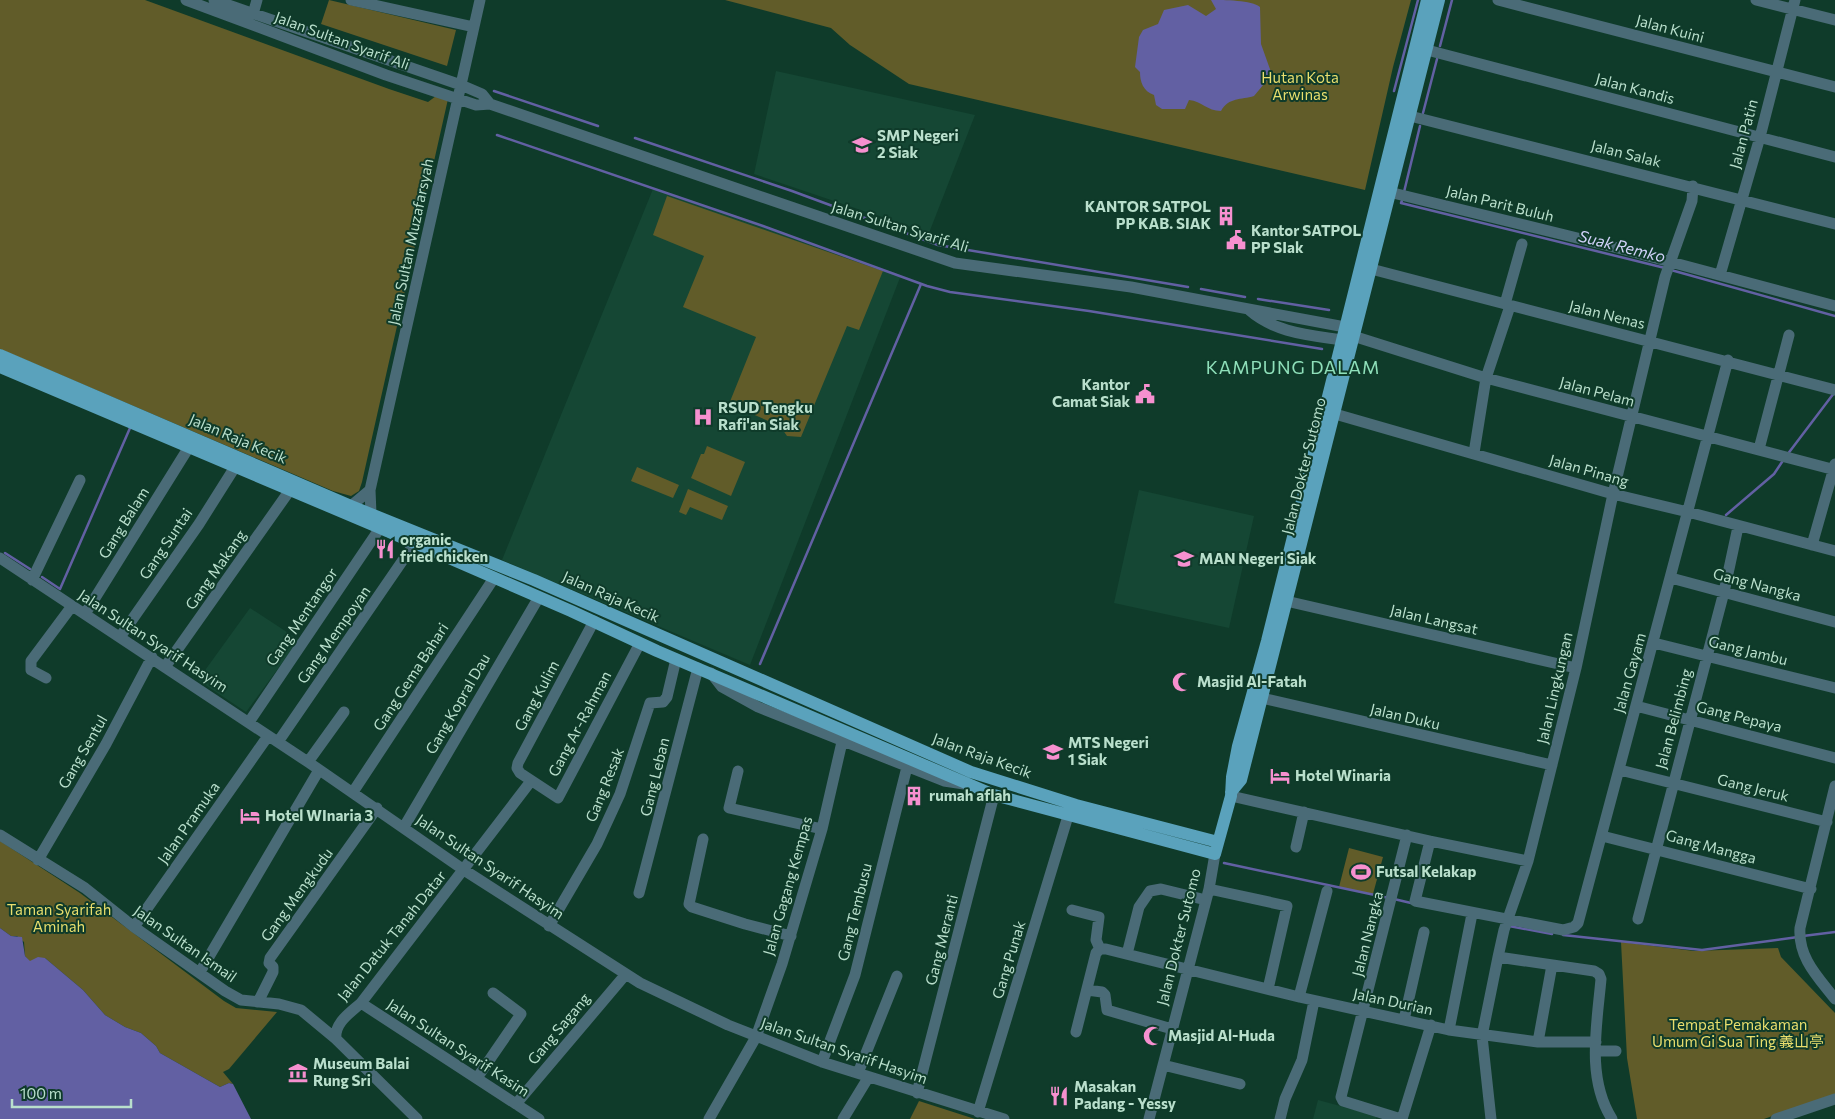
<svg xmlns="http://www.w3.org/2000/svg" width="1835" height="1119" viewBox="0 0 1835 1119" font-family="Commissioner,'Noto Sans SC',sans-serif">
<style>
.built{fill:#154734}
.green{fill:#615c29}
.water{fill:#6260a3}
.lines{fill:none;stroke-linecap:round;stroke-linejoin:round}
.stream{stroke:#6260a3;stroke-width:2.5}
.minor{stroke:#4a6b77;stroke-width:11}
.major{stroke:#5aa2bc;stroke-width:12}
.labels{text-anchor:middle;stroke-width:4;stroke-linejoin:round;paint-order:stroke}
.street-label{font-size:15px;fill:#b9dfcc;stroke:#0f3b2a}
.park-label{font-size:15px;fill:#e9de6d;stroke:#0f3b2a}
.poi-label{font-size:15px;font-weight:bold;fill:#b9dfcc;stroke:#0f3b2a;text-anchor:start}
.water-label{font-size:16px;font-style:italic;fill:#d0d2f9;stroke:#0f3b2a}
.quarter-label{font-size:18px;letter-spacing:1px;fill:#8fe0ba;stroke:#0f3b2a}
</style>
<rect width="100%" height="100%" fill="#0f3b2a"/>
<path class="built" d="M776,71L975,115L929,233L754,174Z
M653,189L901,275L750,665L502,560Z
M1139,490L1254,516L1229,628L1114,603Z
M250,608L299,640L246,712L198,680Z
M1318,1100L1377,1116L1376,1119H1313Z"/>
<path class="green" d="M0,0H145L389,89L428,102L436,96L448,99L362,482L359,491L351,496L333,491L0,349Z
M329,0L456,30L447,66L321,24Z
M725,0H1411L1393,67L1365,190L909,84L850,45L831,28Z
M667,196L883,271L859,330L847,326L801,437L787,436L780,426L729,404L756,337L683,307L704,256L653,235Z
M707,446L745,462L731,496L691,478L701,454H704Z
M637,467L679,485L673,498L631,481Z
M688,489L728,506L722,520L690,507L686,515L679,512Z
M0,841L80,893L224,1001L236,1008L277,1012L229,1069L223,1072L233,1084L229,1083L220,1087L160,1053L156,1046L141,1033L125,1027L105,1015L83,990L45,958L30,962L25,956L24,942L17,936H11L0,928Z
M1349,848L1383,857L1373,894L1339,887Z
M1621,942L1694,951L1778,948L1781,957L1835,1013V1094L1764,1119H1637L1627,1058Z
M919,1101L975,1119H910Z"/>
<path class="water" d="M1211,0C1224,0 1252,0 1260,7L1261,44L1271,72L1269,78L1254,96C1241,100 1229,97 1221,111C1207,111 1202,101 1189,100L1185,109H1162L1156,105L1154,95C1143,91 1140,82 1140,72L1135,67L1139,37L1143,30L1158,24L1164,10L1188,5L1206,16L1216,9Z
M0,928L11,936L22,937L25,956L30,961L38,957L45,958L83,990L105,1015L125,1027L141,1033L156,1046L160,1053L220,1087L229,1083L233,1084L251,1119H0Z"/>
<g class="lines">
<path class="stream" d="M1440,46L1452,0
M494,91L598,126
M1394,91L1418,0
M1423,113L1437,59
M497,135L763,226L927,286L950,292L1089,311L1322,349
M635,138L792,191L938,245L1188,287
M1404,192L1420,126
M1403,198L1401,203L1665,268
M1671,270L1835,316
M1201,289L1245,297
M1258,299L1329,310
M1787,455L1834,393
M1726,515L1774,474L1784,459
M5,553L30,569
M42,577L60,589L130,428
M760,664L921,284
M1224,863L1389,898
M1394,899L1411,903
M1509,926L1552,934
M1563,935L1702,950L1798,937
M1803,936L1835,932"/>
<path class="minor" d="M186,0L386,75L476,105L490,104L955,263L1131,287L1345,327L1350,333
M214,0L461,85L482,94L490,104
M351,0L474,27
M1498,0L1835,87
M1756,0L1835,20
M253,14L257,0
M1427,50L1835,157
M1410,116L1835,224
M1389,192L1622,249L1835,306
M1371,269L1835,390
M1720,275L1760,137L1795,0
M1505,304L1522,244
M1249,310C1275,333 1309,335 1342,340L1349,338
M1353,336L1486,378L1835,470
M1335,414L1613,494L1688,512L1835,551
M1759,449L1789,335
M1474,453L1486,378L1510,306
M351,506L370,490
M371,514L370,490L480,0
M1812,545L1835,464
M0,558L308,762L464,870L640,983L728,1025L822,1062L1004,1119
M1671,578L1835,622
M32,580L80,480
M1286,601L1576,668
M85,614L189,447
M594,621L518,763L517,768L520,773L558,798L640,643
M120,637L199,524L235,467
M1654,643L1835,688
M165,667L290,490
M711,673L722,687L758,707L944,781L964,784
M46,678L31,670V661L72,606
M1253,696L1552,765
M1636,706L1835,758
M249,722L380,528
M278,742L414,544
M308,762L344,712
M1620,770L1827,822
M738,771L729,808L822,829
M1835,786L1800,928C1798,958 1818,977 1835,999
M353,792L494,578
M1231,796L1430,841L1528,861
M404,827L539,597
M0,835L85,888L134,927L225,991L241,1000L279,1004L301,1010L336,1039L417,1119
M1602,836L1811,889
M703,839L689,904L692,907L745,924L791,936
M1430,841L1415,901L1563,930L1574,927L1578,923L1728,360
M1296,847L1304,812
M38,860L106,744L152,657
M1209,889L1287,906L1268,989
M639,893L698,668
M1072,910L1099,917L1096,940L1100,949
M1638,919L1724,592L1738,527
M549,926L597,844L620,794L650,703L663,702L667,697L676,659
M134,927L268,736
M1127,954L1139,907L1150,891L1161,889L1206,900
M1498,957L1594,971L1599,974L1601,979C1597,1025 1586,1078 1612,1119
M200,972L319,770
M1087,990L1102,992L1105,995L1107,1010L1172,1029
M1299,997L1327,891
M258,1002L273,972V967L269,963L270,958L377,808
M361,1003L539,1119
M1404,1020L1424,932
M1449,1030L1472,914
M1076,1032L1096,953L1100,949H1106L1299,997L1449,1030L1538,1042H1596
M336,1039C334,1023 350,1013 361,1003L531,781
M1538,1042L1552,965
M1596,1051H1616
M822,1062L855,975L907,767
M1163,1065L1240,1084
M858,1073L897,976
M477,1078L521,1014L493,993
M917,1093L994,795
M516,1104L626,974
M978,1112L1068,816
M709,1119L756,1037L782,964L822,829L842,742
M843,1119L868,1078
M1149,1119L1209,889L1215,854
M1280,1119L1285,1099L1302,1060L1314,1001
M1401,1119L1343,1101L1341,1097L1407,835
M1402,1119L1431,1025
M1491,1119L1482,1036L1498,957L1504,930L1528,861L1576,668L1613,494L1665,277L1692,201L1693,186
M1776,1119L1835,1099"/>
<path class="major" d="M0,355L351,506L534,580L971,772L1076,805L1218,842
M0,367L380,528L571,611L657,651L994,795L1215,854L1231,796L1232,777L1238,746L1267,641L1427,0
M1231,792L1241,780L1439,0"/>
</g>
<defs>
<symbol id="school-bare" viewBox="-9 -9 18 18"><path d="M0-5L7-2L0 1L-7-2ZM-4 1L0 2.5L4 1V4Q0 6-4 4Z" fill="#f690cf" stroke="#0f3b2a" stroke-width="2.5" paint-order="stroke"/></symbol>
<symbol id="building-bare" viewBox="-9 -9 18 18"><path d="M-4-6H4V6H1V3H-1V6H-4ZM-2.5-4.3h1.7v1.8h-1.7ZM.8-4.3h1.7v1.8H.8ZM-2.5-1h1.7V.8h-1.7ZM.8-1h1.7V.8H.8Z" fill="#f690cf" stroke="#0f3b2a" stroke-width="2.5" paint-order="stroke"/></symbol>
<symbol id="civic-bare" viewBox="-9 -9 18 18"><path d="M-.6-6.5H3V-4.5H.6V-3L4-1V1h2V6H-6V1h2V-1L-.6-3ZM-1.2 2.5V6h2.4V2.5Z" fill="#f690cf" stroke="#0f3b2a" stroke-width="2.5" paint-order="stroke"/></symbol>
<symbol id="hospital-bare" viewBox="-9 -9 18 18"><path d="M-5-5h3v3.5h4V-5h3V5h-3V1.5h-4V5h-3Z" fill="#f690cf" stroke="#0f3b2a" stroke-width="2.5" paint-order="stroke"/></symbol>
<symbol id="restaurant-bare" viewBox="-9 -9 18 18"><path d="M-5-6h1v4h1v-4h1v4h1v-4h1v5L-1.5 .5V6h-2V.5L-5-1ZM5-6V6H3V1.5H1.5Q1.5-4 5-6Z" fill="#f690cf" stroke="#0f3b2a" stroke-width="2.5" paint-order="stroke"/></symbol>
<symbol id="mosque-bare" viewBox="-9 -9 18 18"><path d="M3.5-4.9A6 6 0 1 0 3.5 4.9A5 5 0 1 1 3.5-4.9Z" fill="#f690cf" stroke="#0f3b2a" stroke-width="2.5" paint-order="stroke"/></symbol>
<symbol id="hotel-bare" viewBox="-9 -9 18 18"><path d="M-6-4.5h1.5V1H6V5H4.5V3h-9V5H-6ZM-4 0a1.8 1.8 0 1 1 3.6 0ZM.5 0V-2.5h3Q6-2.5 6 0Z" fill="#f690cf" stroke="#0f3b2a" stroke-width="2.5" paint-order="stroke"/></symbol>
<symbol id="stadium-bare" viewBox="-9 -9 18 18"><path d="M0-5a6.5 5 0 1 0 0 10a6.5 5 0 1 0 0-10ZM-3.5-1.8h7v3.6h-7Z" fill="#f690cf" stroke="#0f3b2a" stroke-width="2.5" paint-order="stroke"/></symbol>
<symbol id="museum-bare" viewBox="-9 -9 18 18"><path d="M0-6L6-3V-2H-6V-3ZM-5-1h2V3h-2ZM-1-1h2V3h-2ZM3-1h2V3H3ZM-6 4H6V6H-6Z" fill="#f690cf" stroke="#0f3b2a" stroke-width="2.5" paint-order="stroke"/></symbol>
</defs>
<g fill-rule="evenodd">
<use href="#school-bare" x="848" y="131" width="28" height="28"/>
<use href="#building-bare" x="1212" y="202" width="28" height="28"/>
<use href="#civic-bare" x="1222" y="226" width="28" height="28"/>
<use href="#civic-bare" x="1131" y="380" width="28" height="28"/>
<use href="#hospital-bare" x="689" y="403" width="28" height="28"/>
<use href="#restaurant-bare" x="371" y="535" width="28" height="28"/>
<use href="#school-bare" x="1170" y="545" width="28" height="28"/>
<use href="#mosque-bare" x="1168" y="668" width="28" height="28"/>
<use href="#school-bare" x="1039" y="738" width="28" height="28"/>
<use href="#hotel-bare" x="1266" y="762" width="28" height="28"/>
<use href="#building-bare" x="900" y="782" width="28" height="28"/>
<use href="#hotel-bare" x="236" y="802" width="28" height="28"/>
<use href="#stadium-bare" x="1347" y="858" width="28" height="28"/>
<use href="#mosque-bare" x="1139" y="1022" width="28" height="28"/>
<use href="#museum-bare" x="284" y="1059" width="28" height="28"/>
<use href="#restaurant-bare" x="1045" y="1082" width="28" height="28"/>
</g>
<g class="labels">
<g class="street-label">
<text transform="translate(1670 29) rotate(15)" y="5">Jalan Kuini</text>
<text transform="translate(342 41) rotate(20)" y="5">Jalan Sultan Syarif Ali</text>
<text transform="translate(1635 89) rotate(15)" y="5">Jalan Kandis</text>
<text transform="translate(1744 134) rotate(-75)" y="5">Jalan Patin</text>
<text transform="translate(1626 154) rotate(14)" y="5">Jalan Salak</text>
<text transform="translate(1500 204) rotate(14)" y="5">Jalan Parit Buluh</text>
<text transform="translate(900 227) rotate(17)" y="5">Jalan Sultan Syarif Ali</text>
<text transform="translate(411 242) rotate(-78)" y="5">Jalan Sultan Muzafarsyah</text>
<text transform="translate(1607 315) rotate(14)" y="5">Jalan Nenas</text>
<text transform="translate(1597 392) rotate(15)" y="5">Jalan Pelam</text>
<text transform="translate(238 439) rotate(23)" y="5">Jalan Raja Kecik</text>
<text transform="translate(1304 466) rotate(-76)" y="5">Jalan Dokter Sutomo</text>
<text transform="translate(1589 471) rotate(16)" y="5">Jalan Pinang</text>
<text transform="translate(124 523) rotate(-58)" y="5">Gang Balam</text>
<text transform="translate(166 544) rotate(-56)" y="5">Gang Suntai</text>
<text transform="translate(216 570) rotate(-55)" y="5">Gang Makang</text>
<text transform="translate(1757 585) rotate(15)" y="5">Gang Nangka</text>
<text transform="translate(611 597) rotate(24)" y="5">Jalan Raja Kecik</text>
<text transform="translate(302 617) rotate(-56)" y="5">Gang Mentangor</text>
<text transform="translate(1434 620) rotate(13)" y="5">Jalan Langsat</text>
<text transform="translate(334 635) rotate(-55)" y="5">Gang Mempoyan</text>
<text transform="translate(153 641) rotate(33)" y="5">Jalan Sultan Syarif Hasyim</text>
<text transform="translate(1748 651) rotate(14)" y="5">Gang Jambu</text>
<text transform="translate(1630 673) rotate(-74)" y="5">Jalan Gayam</text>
<text transform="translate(411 677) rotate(-57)" y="5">Gang Gema Bahari</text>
<text transform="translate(1555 688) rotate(-77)" y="5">Jalan Lingkungan</text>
<text transform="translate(537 696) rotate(-62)" y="5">Gang Kulim</text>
<text transform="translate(458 704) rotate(-60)" y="5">Gang Kopral Dau</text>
<text transform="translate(1405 717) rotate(13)" y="5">Jalan Duku</text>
<text transform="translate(1739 717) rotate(14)" y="5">Gang Pepaya</text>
<text transform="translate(1674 719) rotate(-75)" y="5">Jalan Belimbing</text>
<text transform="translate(580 724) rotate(-62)" y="5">Gang Ar-Rahman</text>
<text transform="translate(83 752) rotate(-60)" y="5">Gang Sentul</text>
<text transform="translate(982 756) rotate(20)" y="5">Jalan Raja Kecik</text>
<text transform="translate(655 777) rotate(-76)" y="5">Gang Leban</text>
<text transform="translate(605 785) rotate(-68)" y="5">Gang Resak</text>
<text transform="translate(1753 788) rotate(14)" y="5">Gang Jeruk</text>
<text transform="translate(189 823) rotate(-55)" y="5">Jalan Pramuka</text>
<text transform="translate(1711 847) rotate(15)" y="5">Gang Mangga</text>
<text transform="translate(490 867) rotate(34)" y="5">Jalan Sultan Syarif Hasyim</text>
<text transform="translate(788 886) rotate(-74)" y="5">Jalan Gagang Kempas</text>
<text transform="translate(297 895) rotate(-54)" y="5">Gang Mengkudu</text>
<text transform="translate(855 912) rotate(-76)" y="5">Gang Tembusu</text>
<text transform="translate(1368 934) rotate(-76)" y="5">Jalan Nangka</text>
<text transform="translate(392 936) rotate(-51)" y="5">Jalan Datuk Tanah Datar</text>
<text transform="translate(1179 937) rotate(-76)" y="5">Jalan Dokter Sutomo</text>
<text transform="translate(942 940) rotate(-76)" y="5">Gang Meranti</text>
<text transform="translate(185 944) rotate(35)" y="5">Jalan Sultan Ismail</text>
<text transform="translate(1009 960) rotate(-73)" y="5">Gang Punak</text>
<text transform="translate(1393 1002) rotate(12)" y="5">Jalan Durian</text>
<text transform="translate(559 1029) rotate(-50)" y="5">Gang Sagang</text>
<text transform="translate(458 1048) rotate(33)" y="5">Jalan Sultan Syarif Kasim</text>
<text transform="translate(844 1051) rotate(19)" y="5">Jalan Sultan Syarif Hasyim</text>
</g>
<g class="park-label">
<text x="1300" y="83">Hutan Kota<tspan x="1300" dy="17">Arwinas</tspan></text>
<text x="59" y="915">Taman Syarifah<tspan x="59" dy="17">Aminah</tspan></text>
<text x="1738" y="1030">Tempat Pemakaman<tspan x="1738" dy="17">Umum Gi Sua Ting 義山亭</tspan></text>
</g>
<g class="poi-label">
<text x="877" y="141">SMP Negeri<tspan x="877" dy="17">2 Siak</tspan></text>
<text x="1211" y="212" text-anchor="end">KANTOR SATPOL<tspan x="1211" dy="17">PP KAB. SIAK</tspan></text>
<text x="1251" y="236">Kantor SATPOL<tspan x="1251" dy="17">PP SIak</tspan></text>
<text x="1130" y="390" text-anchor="end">Kantor<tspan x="1130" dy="17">Camat Siak</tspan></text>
<text x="718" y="413">RSUD Tengku<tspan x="718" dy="17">Rafi'an Siak</tspan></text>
<text x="400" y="545">organic<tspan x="400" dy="17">fried chicken</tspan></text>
<text x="1199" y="564">MAN Negeri Siak</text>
<text x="1197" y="687">Masjid Al-Fatah</text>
<text x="1068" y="748">MTS Negeri<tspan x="1068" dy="17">1 Siak</tspan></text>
<text x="1295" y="781">Hotel Winaria</text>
<text x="929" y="801">rumah aflah</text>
<text x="265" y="821">Hotel WInaria 3</text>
<text x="1376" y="877">Futsal Kelakap</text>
<text x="1168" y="1041">Masjid Al-Huda</text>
<text x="313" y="1069">Museum Balai<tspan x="313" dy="17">Rung Sri</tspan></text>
<text x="1074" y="1092">Masakan<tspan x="1074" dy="17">Padang - Yessy</tspan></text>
</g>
<g class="water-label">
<text transform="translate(1622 246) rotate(14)" y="6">Suak Remko</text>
</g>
<g class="quarter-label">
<text x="1293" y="374">KAMPUNG DALAM</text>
</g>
</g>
<path d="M12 1099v8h119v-8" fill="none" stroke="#b9dfcc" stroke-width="2.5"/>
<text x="20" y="1099" font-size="15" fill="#b9dfcc" stroke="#0f3b2a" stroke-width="4" paint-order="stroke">100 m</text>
</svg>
